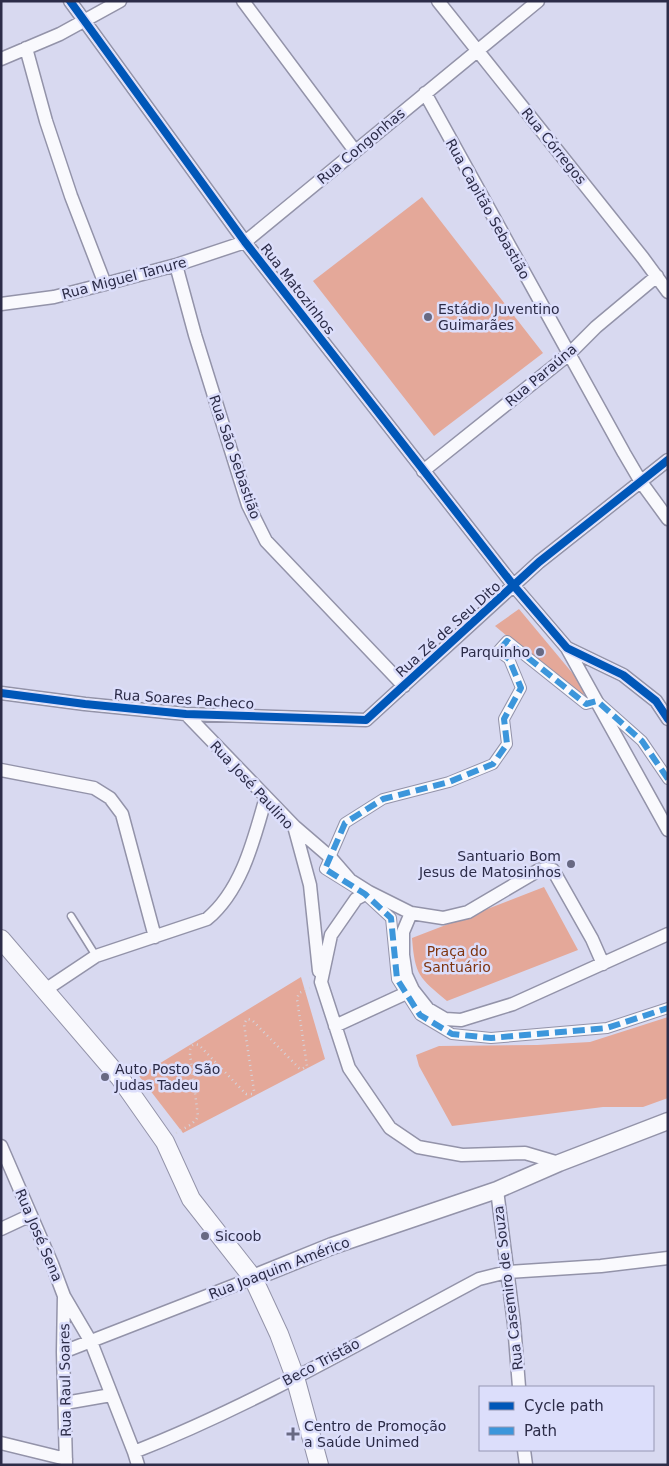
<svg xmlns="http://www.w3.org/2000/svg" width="669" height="1466" viewBox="0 0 669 1466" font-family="'DejaVu Sans',sans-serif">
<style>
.green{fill:#e4a899}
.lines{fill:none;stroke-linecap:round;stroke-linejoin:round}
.service-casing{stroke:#9393a9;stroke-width:9}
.pedestrian-casing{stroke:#9393a9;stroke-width:12}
.minor-casing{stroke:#9393a9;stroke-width:15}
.tertiary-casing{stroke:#9393a9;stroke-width:19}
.secondary-casing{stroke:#9393a9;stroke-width:20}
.path{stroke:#d4d4dc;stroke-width:2.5;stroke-dasharray:1 4;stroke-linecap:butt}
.service{stroke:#f9f9fd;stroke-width:6}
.pedestrian{stroke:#f9f9fd;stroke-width:10}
.minor{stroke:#f9f9fd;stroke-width:12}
.tertiary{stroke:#f9f9fd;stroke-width:16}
.secondary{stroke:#f9f9fd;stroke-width:18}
.quiet{stroke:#3c96db;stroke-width:6;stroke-dasharray:12 6;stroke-linecap:butt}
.cycleway-casing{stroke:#dcdefb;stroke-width:11}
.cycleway{stroke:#0057b8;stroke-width:8}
.poi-dot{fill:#686983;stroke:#dcdefb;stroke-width:2}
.labels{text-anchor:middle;stroke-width:5;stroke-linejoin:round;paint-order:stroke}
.street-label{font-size:14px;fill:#2c2c48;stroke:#dcdefb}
.poi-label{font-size:14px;fill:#2c2c48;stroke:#dcdefb;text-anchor:start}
.park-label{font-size:14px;fill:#7e340f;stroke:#dcdefb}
</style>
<rect width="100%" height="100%" fill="#d8d9f0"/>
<path class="green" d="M422,197L543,353L434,436L313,281Z
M519,609L579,681L585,694H576L495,626Z
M544,887L578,950L447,1001C419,977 415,976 412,938Z
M301,977L325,1059L183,1133L139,1076Z
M668,1017V1098L643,1107H603L452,1126L419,1066L416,1055L439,1046L537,1045L590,1042Z"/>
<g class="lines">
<defs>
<path id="service" d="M71,916L96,956"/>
<path id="pedestrian" d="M668,779L642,741L597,701L586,704L507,641L498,651L509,659L521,688L504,719L507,744L493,764L449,782L383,799L345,823L325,869L365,894L391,918L397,979L420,1015L452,1034L491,1038L607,1028L668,1008"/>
<path id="minor" d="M70,1L245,242L514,586L567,648L623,675L656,701L668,719
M243,1L355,151
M438,1L643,258L668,292
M26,48L46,121L71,196L105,284
M1,59L60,34L120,1
M425,93L624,453L641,482L668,519
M176,265L195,335L248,505L266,541L404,686
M1,304L54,297L105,284L176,265L245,242L538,1
M423,471L568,355L596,327L657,276
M567,648L668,830
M1,693L85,704L186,714L366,720L539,562L668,460
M186,714L294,826L310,885L319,971
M1,770L94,788L110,798L122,814L155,937
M294,826L330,857L350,880L369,892L411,913L443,918L468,912L539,870L546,869L553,870L592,939L603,964
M369,892L356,899L331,935L321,982L349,1068L390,1128L418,1147L462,1155L525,1153L559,1163
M411,913L403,932V955L406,975L413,990L428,1009L445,1019L461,1020L513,1004L668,934
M45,990L96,956L207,919C242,890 254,839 266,797
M335,1026L413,990
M1,1146L52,1264L64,1296L91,1342L134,1452L138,1465
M497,1190L514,1324L519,1387
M1,1229L31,1215
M64,1296L63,1352L66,1465
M63,1352L253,1278
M65,1403L111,1395
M1,1443L66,1459
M524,1450L526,1465
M134,1452C254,1405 366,1339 479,1279L507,1272L601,1266L668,1258"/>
<path id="tertiary" d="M253,1278L332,1246L497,1190L559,1163L668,1121"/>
<path id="secondary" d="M1,939L120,1078L165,1142L191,1199L253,1278L279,1334L295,1377L319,1465"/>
</defs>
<use href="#service" class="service-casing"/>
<use href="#pedestrian" class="pedestrian-casing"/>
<use href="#minor" class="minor-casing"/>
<use href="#tertiary" class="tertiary-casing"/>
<use href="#secondary" class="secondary-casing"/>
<path class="path" d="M176,1133C184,1128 194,1125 198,1116L190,1054C190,1048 190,1046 195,1044L199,1045L246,1094H252L254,1091L244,1024L247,1019L252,1020L299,1068L302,1069L307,1066L297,999L299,993L310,988"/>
<use href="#service" class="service"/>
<use href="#pedestrian" class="pedestrian"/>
<use href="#minor" class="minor"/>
<use href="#tertiary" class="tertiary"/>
<use href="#secondary" class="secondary"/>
<path class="quiet" d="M668,779L642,741L597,701L586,704L507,641L498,651L509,659L521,688L504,719L507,744L493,764L449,782L383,799L345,823L325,869L365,894L391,918L397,979L420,1015L452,1034L491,1038L607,1028L668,1008"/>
<defs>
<path id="cycleway" d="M70,1L245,242L514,586L567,648L623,675L656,701L668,719
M1,693L85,704L186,714L366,720L539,562L668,460"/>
</defs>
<use href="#cycleway" class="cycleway-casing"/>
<use href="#cycleway" class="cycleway"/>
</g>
<g class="poi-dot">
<circle cx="428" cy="317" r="5"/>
<circle cx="540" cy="652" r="5"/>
<circle cx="571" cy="864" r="5"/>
<circle cx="105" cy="1077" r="5"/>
<circle cx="205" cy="1236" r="5"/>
<path d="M290.5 1426.5h5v5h5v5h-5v5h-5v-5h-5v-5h5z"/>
</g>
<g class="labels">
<g class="street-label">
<text transform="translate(361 146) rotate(-40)" y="5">Rua Congonhas</text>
<text transform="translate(554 146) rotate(51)" y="5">Rua Córregos</text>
<text transform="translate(488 209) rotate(61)" y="5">Rua Capitão Sebastião</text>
<text transform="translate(124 278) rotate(-15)" y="5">Rua Miguel Tanure</text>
<text transform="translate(298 289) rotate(52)" y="5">Rua Matozinhos</text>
<text transform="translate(541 375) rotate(-40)" y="5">Rua Paraúna</text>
<text transform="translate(235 457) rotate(71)" y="5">Rua São Sebastião</text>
<text transform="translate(448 629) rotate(-42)" y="5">Rua Zé de Seu Dito</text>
<text transform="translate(184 699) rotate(4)" y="5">Rua Soares Pacheco</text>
<text transform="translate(252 785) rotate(47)" y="5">Rua José Paulino</text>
<text transform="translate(39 1235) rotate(67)" y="5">Rua José Sena</text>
<text transform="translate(279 1268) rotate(-21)" y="5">Rua Joaquim Américo</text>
<text transform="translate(508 1288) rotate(-97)" y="5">Rua Casemiro de Souza</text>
<text transform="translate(321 1362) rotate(-28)" y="5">Beco Tristão</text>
<text transform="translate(65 1380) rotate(-91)" y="5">Rua Raul Soares</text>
</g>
<g class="poi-label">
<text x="438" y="314">Estádio Juventino<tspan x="438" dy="16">Guimarães</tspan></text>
<text x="530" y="657" text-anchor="end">Parquinho</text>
<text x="561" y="861" text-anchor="end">Santuario Bom<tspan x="561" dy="16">Jesus de Matosinhos</tspan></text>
<text x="115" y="1074">Auto Posto São<tspan x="115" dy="16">Judas Tadeu</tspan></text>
<text x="215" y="1241">Sicoob</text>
<text x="304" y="1431">Centro de Promoção<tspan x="304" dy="16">a Saúde Unimed</tspan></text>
</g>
<g class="park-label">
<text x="457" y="956">Praça do<tspan x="457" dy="16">Santuário</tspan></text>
</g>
</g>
<rect width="669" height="1466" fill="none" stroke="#2c2c48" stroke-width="5"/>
<rect x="479" y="1386" width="175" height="65" fill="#dcdefb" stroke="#9697b3"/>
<rect x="489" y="1402" width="25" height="8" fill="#0057b8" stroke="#9697b3"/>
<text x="524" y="1411" font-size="15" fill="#2c2c48">Cycle path</text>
<rect x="489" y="1427" width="25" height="8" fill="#3c96db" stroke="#9697b3"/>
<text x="524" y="1436" font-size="15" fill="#2c2c48">Path</text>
</svg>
